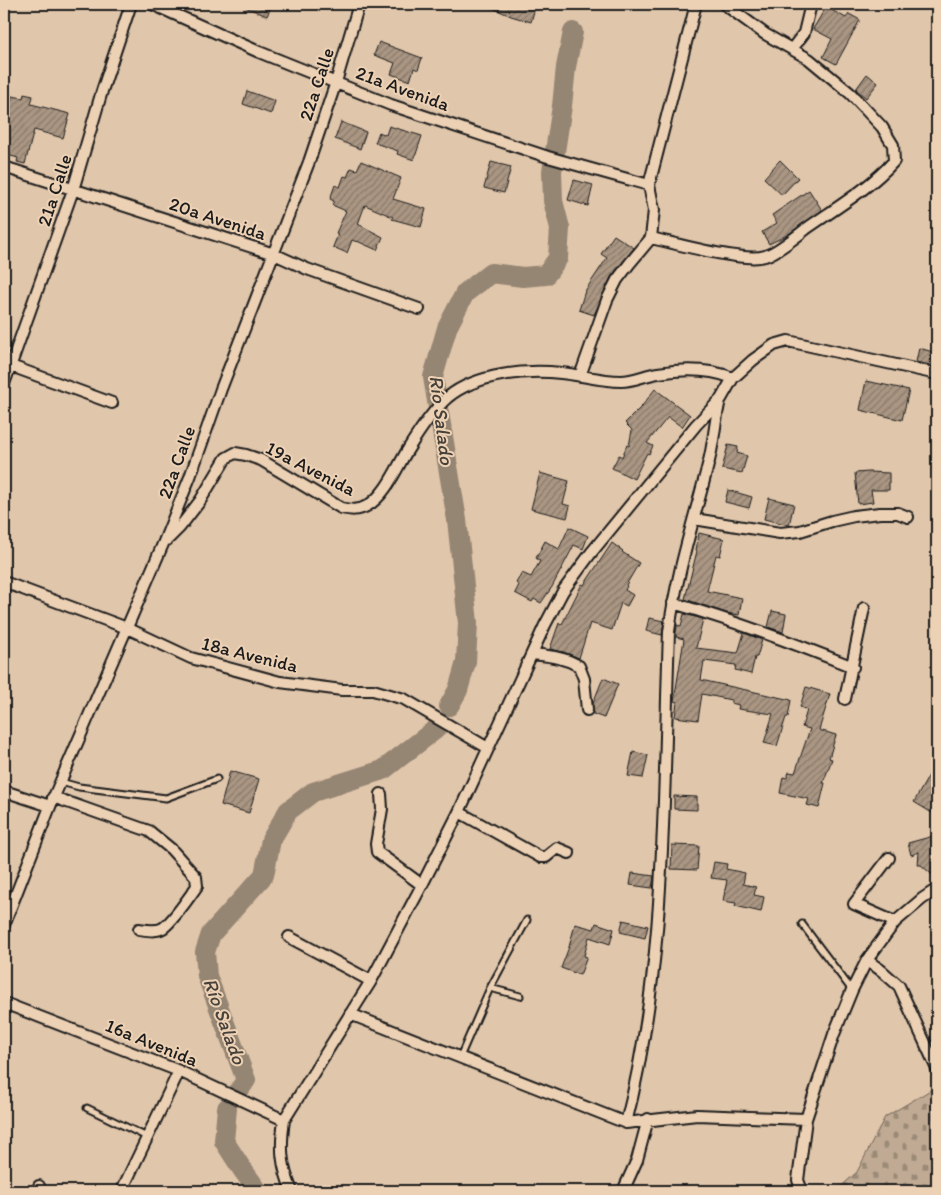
<svg xmlns="http://www.w3.org/2000/svg" width="941" height="1195" viewBox="0 0 941 1195" font-family="Itim,sans-serif">
<style>
.cemetery{fill:url(#cemetery-stones);stroke:#6e6358}
.lines{fill:none;stroke-linecap:round;stroke-linejoin:round}
.river{stroke:#958573;stroke-width:20}
.building{fill:url(#building-hatch);stroke:#1c1c1c}
.lane-casing{stroke:#1c1c1c;stroke-width:9}
.street-casing{stroke:#1c1c1c;stroke-width:14}
.lane{stroke:#edd1b4;stroke-width:5}
.street{stroke:#edd1b4;stroke-width:10}
.labels{text-anchor:middle;stroke-width:4;stroke-linejoin:round;paint-order:stroke}
.street-label{font-size:19px;fill:#1c1c1c;stroke:#edd1b4}
.water-label{font-size:20px;font-style:italic;fill:#46413a;stroke:#edd1b4}
</style>
<defs>
<pattern id="cemetery-stones" width="16" height="16" patternUnits="userSpaceOnUse" patternTransform="scale(1.25)"><rect width="16" height="16" fill="#c0aa93"/><path d="M2 7V4a2 2 0 0 1 4 0v3zM10 15v-3a2 2 0 0 1 4 0v3z" fill="#9b8a77"/></pattern>
<pattern id="building-hatch" width="6" height="6" patternUnits="userSpaceOnUse" patternTransform="scale(1.25)"><rect width="6" height="6" fill="#aa9683"/><path d="M-1 1l2-2M0 6l6-6M5 7l2-2" fill="none" stroke="#8a7a6a"/></pattern>
</defs>
<rect width="100%" height="100%" fill="#e0c6ab"/>
<filter id="ink" filterUnits="userSpaceOnUse"><feTurbulence type="fractalNoise" baseFrequency=".02" numOctaves="2"/><feDisplacementMap in="SourceGraphic" scale="10" xChannelSelector="R" yChannelSelector="G"/><feConvolveMatrix kernelMatrix="1 2 1 2 8 2 1 2 1" color-interpolation-filters="sRGB"/></filter>
<g filter="url(#ink)">
<path class="cemetery" d="M934,1088L937,1094V1191H836L857,1172L885,1117Z"/>
<g class="lines">
<path class="river" d="M449,706L458,690L466,662L468,623L457,520L433,377L447,328L465,293L491,273L523,277L546,275L558,258L560,228L553,201L552,171L562,106L566,67L573,32
M236,1095L246,1080L207,976L205,952L211,934L264,875L271,840L288,811L313,792L383,770L436,729
M227,1108L224,1141L242,1169L258,1191"/>
</g>
<path class="building" d="M238,4H272L267,16Z
M483,4H536L531,22L511,16Z
M826,7L846,18L849,14L860,20L836,64L823,57L832,39L813,29Z
M379,42L422,58L418,70L414,68L410,81L391,74L395,63L374,55Z
M867,74L878,83L866,98L856,89Z
M247,91L275,101L271,114L243,104Z
M24,94L33,96L31,104L70,114L63,138L34,130L25,164L17,162L18,158L4,154V131L7,120L4,118V98L11,100L12,96L23,98Z
M341,122L366,132L360,149L335,139Z
M389,126L422,136L414,160L397,154L398,151L375,143L379,132L386,135Z
M780,160L798,178L782,195L764,178Z
M361,161L401,178L393,199L426,209L421,227L392,219L393,217L365,205L358,224L383,237L377,250L357,241V242L352,240L347,253L333,247L338,234L336,233L346,211L332,205L334,201L330,199L335,185L340,187L344,176L347,177L351,168L357,170Z
M491,162L511,167L504,193L484,188Z
M574,180L593,185L588,206L568,200Z
M809,190L822,210L787,235L769,244L762,232L777,223L772,215Z
M614,235L634,248L611,277L594,315L579,310L585,291L607,258L601,254Z
M919,348L933,352L930,365L916,362Z
M866,381L909,390L902,420L860,410Z
M655,389L690,415L682,427L668,417L647,443L653,446L649,454L647,453L634,479L612,468L619,455L622,457L627,445L629,446L632,430L625,423L642,406Z
M728,445L738,447L737,453L747,456L742,473L722,469Z
M869,472L889,473V490H871L873,502L858,504L855,473Z
M540,473L569,481L563,504L570,506L567,518L531,509Z
M728,490L752,497L749,508L725,502Z
M769,498L794,504L789,525L764,519Z
M569,527L588,536L583,549L574,545L552,587L541,603L534,599L532,602L515,593L519,585L516,583L522,573L531,577L540,561L536,558L545,541L559,549Z
M699,533L724,539L720,556L716,555L707,591L742,598L739,615L726,613L685,599L697,551L696,550Z
M612,543L623,551L622,552L639,563L626,585L627,586L625,590L633,595L627,606L621,603L612,630L590,623L579,658L564,652L550,649L559,623L562,624L582,584L584,585Z
M772,611L786,614L783,632L768,627Z
M684,614L703,619L696,648L738,653L744,633L762,640L757,657H755L751,674L735,670L736,665L704,661L701,680L791,700L788,717H786L777,746L764,743L773,714L738,709L739,705L731,703V700L702,694L698,720L675,717L677,702L674,701L684,639L676,637V633L677,625L681,626Z
M649,618L664,621L662,635L646,631Z
M603,678L618,684L604,718L593,714V703Z
M806,687L830,694L819,730L836,735L829,758L832,759L823,783H825L819,808L807,805L809,799L780,793L783,777L787,778L789,772L795,773L810,729L802,727L807,710L800,707Z
M633,752L648,755L643,778L628,776Z
M937,761V816L914,802Z
M230,771L259,779L249,813L221,805Z
M674,796L697,797V810L674,809Z
M937,835V879L921,865H918L919,852L911,855L908,843Z
M672,845L699,846L697,870L671,869Z
M714,862L727,864L726,869L745,873L743,884L756,887L754,895L764,897L761,912L735,906L736,903L723,901L727,880L711,878Z
M632,873L654,876L652,888L630,885Z
M623,920L648,926L645,938L620,932Z
M596,923L614,929L610,944L589,937L584,956L587,957L580,975L561,968L569,947L575,924L594,929Z"/>
<g class="lines">
<defs>
<path id="lane" d="M61,782L79,787L166,798L217,779
M802,924L851,989
M490,988L527,920
M460,1057L490,988L520,996
M87,1108L147,1137"/>
<path id="street" d="M152,4L259,52L391,105L548,157L649,185
M792,49L804,33L811,4
M4,167L274,254L307,269L419,309
M651,238C674,243 745,263 765,256C776,253 796,237 806,229C836,208 870,188 894,161L893,145L882,127L850,93L809,59L765,34L724,4
M11,366L112,403
M580,376L607,300L617,280L630,263L651,238L654,210L649,185L696,4
M4,384L73,190L102,91L131,4
M694,519L780,533L800,531L832,521L854,516L880,513H898L908,517
M167,540L180,527L200,501L226,458L235,453L246,455L261,460L341,508C351,510 358,511 367,506C386,495 396,469 407,451C418,433 432,411 448,397C476,374 527,369 561,373C581,375 601,381 621,381C634,381 645,375 658,373C682,369 710,369 733,378
M4,582L127,628L191,658L280,682L342,690H373L404,699L488,748
M673,603C734,621 794,643 853,667
M532,654C549,656 564,657 579,666L584,679L587,710
M845,699L864,608
M4,791L50,806
M381,794L382,809L376,844L377,852L422,885
M53,797L149,831L171,849L196,877L197,886C190,896 173,921 163,928C156,932 147,930 139,929
M459,812L540,857H546L557,848L569,853
M889,858L854,904L895,922
M4,925L53,799L163,544L190,477L221,389L309,162L336,82L359,4
M289,937L371,981
M867,960L882,971L899,986L937,1069
M4,1003L179,1071L284,1120
M350,1014L626,1123L697,1115L806,1119
M626,1123C667,963 663,796 669,632C676,574 695,517 709,461C714,441 715,420 720,400
M124,1186L179,1071
M37,1191L39,1186
M292,1191C281,1165 280,1148 284,1120L371,981L422,885L459,812L545,625L563,591L591,553L696,425L721,399L733,378L753,360L774,345L788,341L937,374
M623,1191L637,1160L648,1119
M802,1191L798,1180L806,1119L834,1034L852,990L867,960L895,922L922,899L937,889"/>
</defs>
<use href="#lane" class="lane-casing"/>
<use href="#street" class="street-casing"/>
<use href="#lane" class="lane"/>
<use href="#street" class="street"/>
</g>
</g>
<g class="labels">
<g class="street-label">
<text transform="translate(316 84) rotate(-72)" y="7">22a Calle</text>
<text transform="translate(403 88) rotate(20)" y="7">21a Avenida</text>
<text transform="translate(54 190) rotate(-72)" y="7">21a Calle</text>
<text transform="translate(218 218) rotate(18)" y="7">20a Avenida</text>
<text transform="translate(176 462) rotate(-70)" y="7">22a Calle</text>
<text transform="translate(311 468) rotate(27)" y="7">19a Avenida</text>
<text transform="translate(250 654) rotate(14)" y="7">18a Avenida</text>
<text transform="translate(152 1042) rotate(22)" y="7">16a Avenida</text>
</g>
<g class="water-label">
<text transform="translate(442 420) rotate(83)" y="7">Río Salado</text>
<text transform="translate(225 1021) rotate(70)" y="7">Río Salado</text>
</g>
</g>
<rect width="941" height="1195" fill="none" stroke="#edd1b4" stroke-width="20"/>
<rect x="10" y="10" width="921" height="1175" fill="none" stroke="#1c1c1c" stroke-width="2" filter="url(#ink)"/>
</svg>
